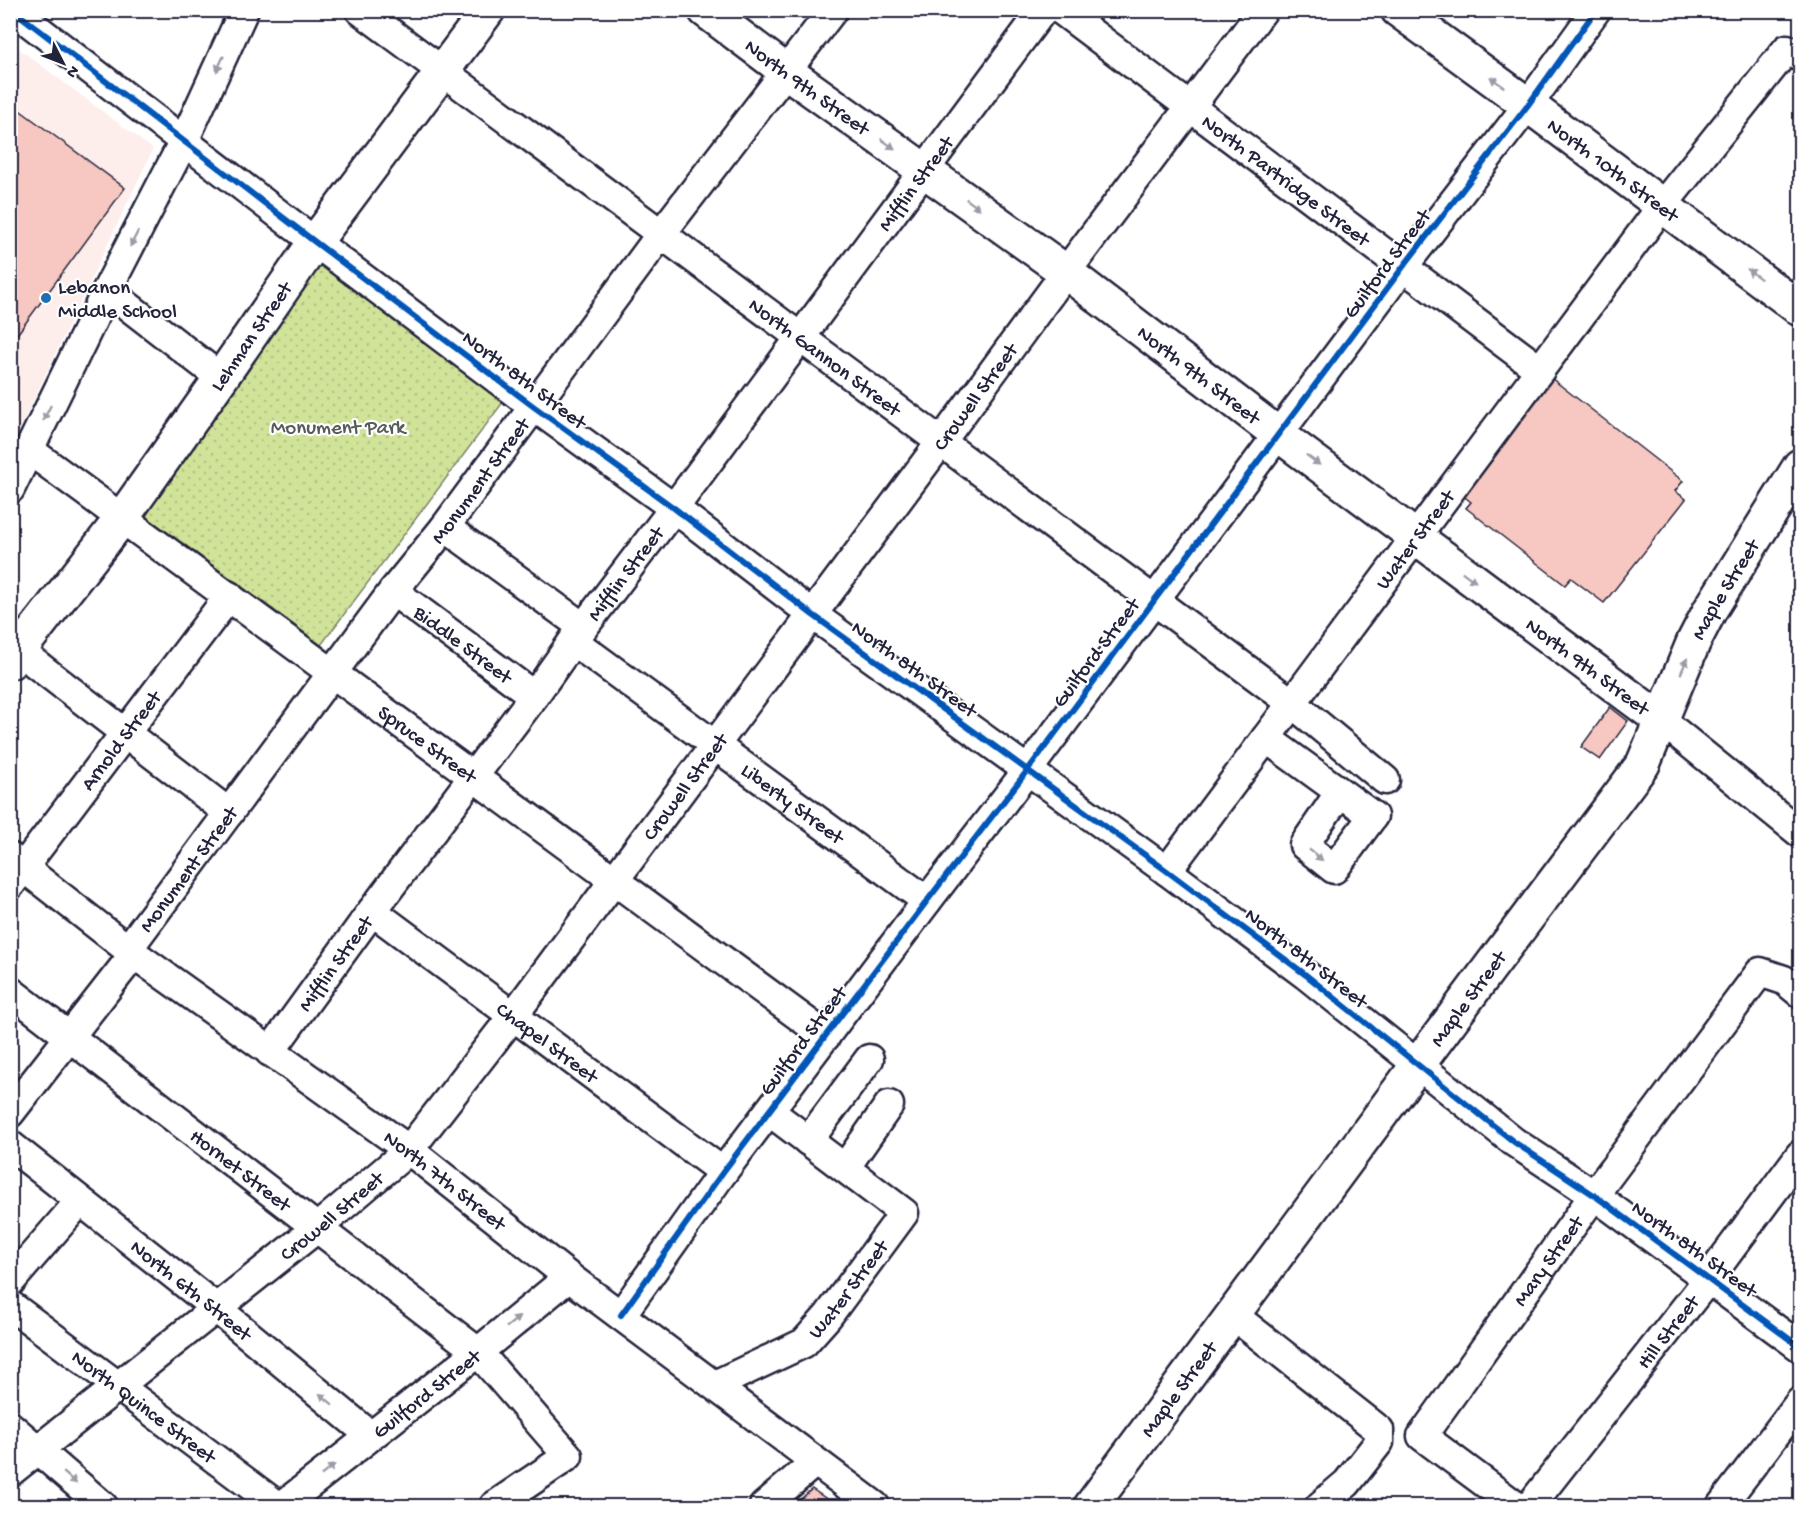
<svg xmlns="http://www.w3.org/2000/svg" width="1811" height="1517" viewBox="0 0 1811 1517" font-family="'Gochi Hand',sans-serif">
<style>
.built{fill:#fdeeec}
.green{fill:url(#green-dots);stroke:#79826a;stroke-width:1.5}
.building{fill:#f7c7c1;stroke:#22223b;stroke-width:1.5}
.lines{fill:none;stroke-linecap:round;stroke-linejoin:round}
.minor-casing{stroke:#22223b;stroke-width:33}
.major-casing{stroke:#22223b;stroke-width:38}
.minor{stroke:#fff;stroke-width:28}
.major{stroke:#fff;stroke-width:33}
.cycleway-casing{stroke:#fff;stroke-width:10}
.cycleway{stroke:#0057b8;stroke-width:6}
.oneway{fill:#9c9ca7}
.poi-dot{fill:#1f6fb2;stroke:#fff;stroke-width:2}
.labels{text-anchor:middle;stroke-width:4.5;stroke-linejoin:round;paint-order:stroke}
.street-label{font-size:21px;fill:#22223b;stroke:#fff}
.poi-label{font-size:21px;fill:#22223b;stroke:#fff;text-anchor:start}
.park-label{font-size:21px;fill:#565c57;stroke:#fff}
</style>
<defs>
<pattern id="green-dots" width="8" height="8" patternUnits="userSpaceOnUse" patternTransform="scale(1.5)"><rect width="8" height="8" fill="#d0e398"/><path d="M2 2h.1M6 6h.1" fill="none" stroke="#b2c284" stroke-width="1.8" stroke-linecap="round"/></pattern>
</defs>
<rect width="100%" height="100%" fill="#fff"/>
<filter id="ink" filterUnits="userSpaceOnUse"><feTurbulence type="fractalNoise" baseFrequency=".0167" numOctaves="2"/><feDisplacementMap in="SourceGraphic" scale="12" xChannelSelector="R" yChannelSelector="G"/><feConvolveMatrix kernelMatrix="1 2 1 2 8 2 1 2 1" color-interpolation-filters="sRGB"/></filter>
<g filter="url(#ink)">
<path class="built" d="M11,43L153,149L11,447Z"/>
<path class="green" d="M316,254L507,397L321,645L133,507Z"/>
<path class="building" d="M10,103L125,188L13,340L10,338V188L13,184L10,182Z
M1551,378L1683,481L1675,491L1686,499L1604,603L1571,578L1565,585L1466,508L1471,502L1461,494Z
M1610,707L1628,721L1600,760L1581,747Z
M812,1489L837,1506H793Z"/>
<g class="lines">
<defs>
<g id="minor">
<path d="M13,10L315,242L533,406L674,508L813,615L1167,871L1306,975L1514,1142L1594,1195L1800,1347"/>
<path id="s1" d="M360,10L1292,703L1385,780"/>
<path id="s2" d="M1061,10L1540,370"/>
<path d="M107,290L221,378"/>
<path id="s3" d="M29,450L826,1036"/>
<path d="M10,489L107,290L184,141L244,10"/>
<path d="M445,527L583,627"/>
<path id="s4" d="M393,591L534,696"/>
<path id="s5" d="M573,641L927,901"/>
<path d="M19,651L229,813"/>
<path d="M1661,720L1800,833"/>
<path d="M1266,738L1373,816L1334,869L1304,845L1340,792"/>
<path id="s6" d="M10,857L134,954L409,1150L569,1277L875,1506"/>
<path id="s7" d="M1167,871L1662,206L1787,49L1800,57"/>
<path id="s8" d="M10,885L229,596"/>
<path id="s9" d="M372,911L723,1172"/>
<path id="s10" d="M128,949L393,591L445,527L661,234L833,10"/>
<path id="s11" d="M10,991L478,1352L568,1456L494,1506"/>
<path id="s12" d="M270,1052L372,911L534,696L573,641L674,508L1043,10"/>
<path d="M10,1113L134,954"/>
<path d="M808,1141L869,1059"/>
<path id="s13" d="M10,1145L216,1308L371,1436"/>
<path d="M845,1168L889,1105"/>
<path d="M10,1282L80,1201"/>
<path id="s14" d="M10,1305L278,1506"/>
<path d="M621,1315L723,1172L927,901L1027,771L1403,267L1528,105L1596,10"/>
<path d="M1233,1315L1379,1430V1442L1347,1483L1320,1506"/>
<path id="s15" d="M715,1385L804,1343L828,1316L904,1213L769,1111"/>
<path d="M10,1426L103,1506"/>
<path id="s16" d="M10,1472L317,1228L409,1150L513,1016L941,442L1066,272L1263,10"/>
<path id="s17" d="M282,1506L478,1352L569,1277"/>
<path d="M764,1506L815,1462"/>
<path id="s18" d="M1516,1506L1422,1436L1594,1195L1760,972L1784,980L1800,993"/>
<path id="s19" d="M1530,1506L1709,1278L1800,1155"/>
<path d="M1721,1506L1800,1402"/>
</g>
<g id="major">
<path id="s20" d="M705,10L787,72L1066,272L1279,435L1661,720"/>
<path id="s21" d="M1398,10L1528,105L1800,309"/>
<path id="s22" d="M10,662L122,518L221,378L315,242L488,10"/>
<path id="s23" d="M1091,1506L1491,966L1643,764L1694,641L1710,610L1800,466"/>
</g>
</defs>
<use href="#minor" class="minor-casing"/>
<use href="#major" class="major-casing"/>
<use href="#minor" class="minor"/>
<use href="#major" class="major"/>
<defs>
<path id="cycleway" d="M13,10L315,242L533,406L674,508L813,615L1167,871L1306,975L1514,1142L1594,1195L1800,1347
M621,1315L723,1172L927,901L1027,771L1403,267L1528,105L1596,10"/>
</defs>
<use href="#cycleway" class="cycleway-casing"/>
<use href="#cycleway" class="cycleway"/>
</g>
<defs><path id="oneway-solid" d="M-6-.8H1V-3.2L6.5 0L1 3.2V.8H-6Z" transform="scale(1.5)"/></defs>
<g class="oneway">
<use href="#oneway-solid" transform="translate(220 64) rotate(115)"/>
<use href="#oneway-solid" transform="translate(1497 82) rotate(-144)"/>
<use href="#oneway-solid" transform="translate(888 144) rotate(35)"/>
<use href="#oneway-solid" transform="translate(973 204) rotate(36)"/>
<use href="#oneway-solid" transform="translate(134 239) rotate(117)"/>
<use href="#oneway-solid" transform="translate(1754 274) rotate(-143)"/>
<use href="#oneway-solid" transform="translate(47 413) rotate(116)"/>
<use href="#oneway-solid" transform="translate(1313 460) rotate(37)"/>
<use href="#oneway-solid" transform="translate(1469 577) rotate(37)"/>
<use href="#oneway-solid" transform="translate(1684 666) rotate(-67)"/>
<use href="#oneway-solid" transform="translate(1316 855) rotate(39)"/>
<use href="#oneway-solid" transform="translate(513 1322) rotate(-39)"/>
<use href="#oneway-solid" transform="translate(326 1399) rotate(-141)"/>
<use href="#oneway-solid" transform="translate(328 1470) rotate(-38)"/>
<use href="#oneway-solid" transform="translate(70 1478) rotate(41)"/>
</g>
</g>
<circle class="poi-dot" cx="46" cy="298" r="6"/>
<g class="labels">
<g class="street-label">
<text dy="7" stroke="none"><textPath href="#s20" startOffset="128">North 9th Street</textPath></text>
<text dy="7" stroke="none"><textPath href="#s21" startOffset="268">North 10th Street</textPath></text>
<text dy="7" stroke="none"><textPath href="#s2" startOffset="282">North Partridge Street</textPath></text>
<text dy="7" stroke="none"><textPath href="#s12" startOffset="1082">Mifflin Street</textPath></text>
<text transform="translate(1386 263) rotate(-53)" y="7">Guilford Street</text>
<text dy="7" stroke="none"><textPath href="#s22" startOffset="405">Lehman Street</textPath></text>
<text dy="7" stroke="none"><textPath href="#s1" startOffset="580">North Gannon Street</textPath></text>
<text dy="7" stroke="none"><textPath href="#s20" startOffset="614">North 9th Street</textPath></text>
<text transform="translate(525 379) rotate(37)" y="7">North 8th Street</text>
<text dy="7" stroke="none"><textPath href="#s16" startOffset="1455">Crowell Street</textPath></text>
<text dy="7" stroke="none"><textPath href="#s10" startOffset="586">Monument Street</textPath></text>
<text dy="7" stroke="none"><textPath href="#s7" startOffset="414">Water Street</textPath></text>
<text dy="7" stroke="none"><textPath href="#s12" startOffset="596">Mifflin Street</textPath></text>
<text dy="7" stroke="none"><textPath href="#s23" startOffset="1118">Maple Street</textPath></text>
<text dy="7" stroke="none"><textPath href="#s4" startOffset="88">Biddle Street</textPath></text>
<text transform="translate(1095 652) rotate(-53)" y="7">Guilford Street</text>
<text dy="7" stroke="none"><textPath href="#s20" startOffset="1100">North 9th Street</textPath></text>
<text transform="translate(915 668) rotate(36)" y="7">North 8th Street</text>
<text dy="7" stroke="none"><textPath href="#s8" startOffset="182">Arnold Street</textPath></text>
<text dy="7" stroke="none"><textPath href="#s3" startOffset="495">Spruce Street</textPath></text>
<text dy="7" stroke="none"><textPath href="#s16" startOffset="969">Crowell Street</textPath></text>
<text dy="7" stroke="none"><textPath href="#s5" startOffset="273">Liberty Street</textPath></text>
<text dy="7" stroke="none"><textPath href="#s10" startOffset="100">Monument Street</textPath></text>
<text transform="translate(1307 957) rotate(38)" y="7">North 8th Street</text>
<text dy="7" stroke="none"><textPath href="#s12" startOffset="110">Mifflin Street</textPath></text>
<text dy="7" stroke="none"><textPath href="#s23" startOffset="632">Maple Street</textPath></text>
<text transform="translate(802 1040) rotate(-53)" y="7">Guilford Street</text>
<text dy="7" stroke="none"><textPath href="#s9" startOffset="219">Chapel Street</textPath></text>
<text dy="7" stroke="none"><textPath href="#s11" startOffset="292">Hornet Street</textPath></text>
<text dy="7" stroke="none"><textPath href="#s6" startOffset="542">North 7th Street</textPath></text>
<text dy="7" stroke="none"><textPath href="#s16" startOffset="411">Crowell Street</textPath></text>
<text transform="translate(1695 1248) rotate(36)" y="7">North 8th Street</text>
<text dy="7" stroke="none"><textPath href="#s18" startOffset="333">Mary Street</textPath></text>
<text dy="7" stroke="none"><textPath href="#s15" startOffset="168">Water Street</textPath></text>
<text dy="7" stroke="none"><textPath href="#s13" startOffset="232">North 6th Street</textPath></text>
<text dy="7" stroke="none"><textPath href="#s19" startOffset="222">Hill Street</textPath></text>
<text dy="7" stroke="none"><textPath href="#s23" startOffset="146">Maple Street</textPath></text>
<text dy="7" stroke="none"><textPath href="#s17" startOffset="183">Guilford Street</textPath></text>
<text dy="7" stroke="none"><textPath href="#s14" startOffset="168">North Quince Street</textPath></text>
</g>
<g class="poi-label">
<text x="58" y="293">Lebanon<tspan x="58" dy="24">Middle School</tspan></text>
</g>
<g class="park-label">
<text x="338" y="433">Monument Park</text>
</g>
</g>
<rect width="1811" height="1517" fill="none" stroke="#fff" stroke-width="36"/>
<rect x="18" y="18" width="1775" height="1481" fill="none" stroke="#22223b" stroke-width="2" filter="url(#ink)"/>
<g transform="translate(63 63) rotate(132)" stroke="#ffffff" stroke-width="4.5" paint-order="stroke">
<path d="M0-4.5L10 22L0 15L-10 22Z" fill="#22223b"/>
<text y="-9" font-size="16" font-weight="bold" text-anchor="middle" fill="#22223b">N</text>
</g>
</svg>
